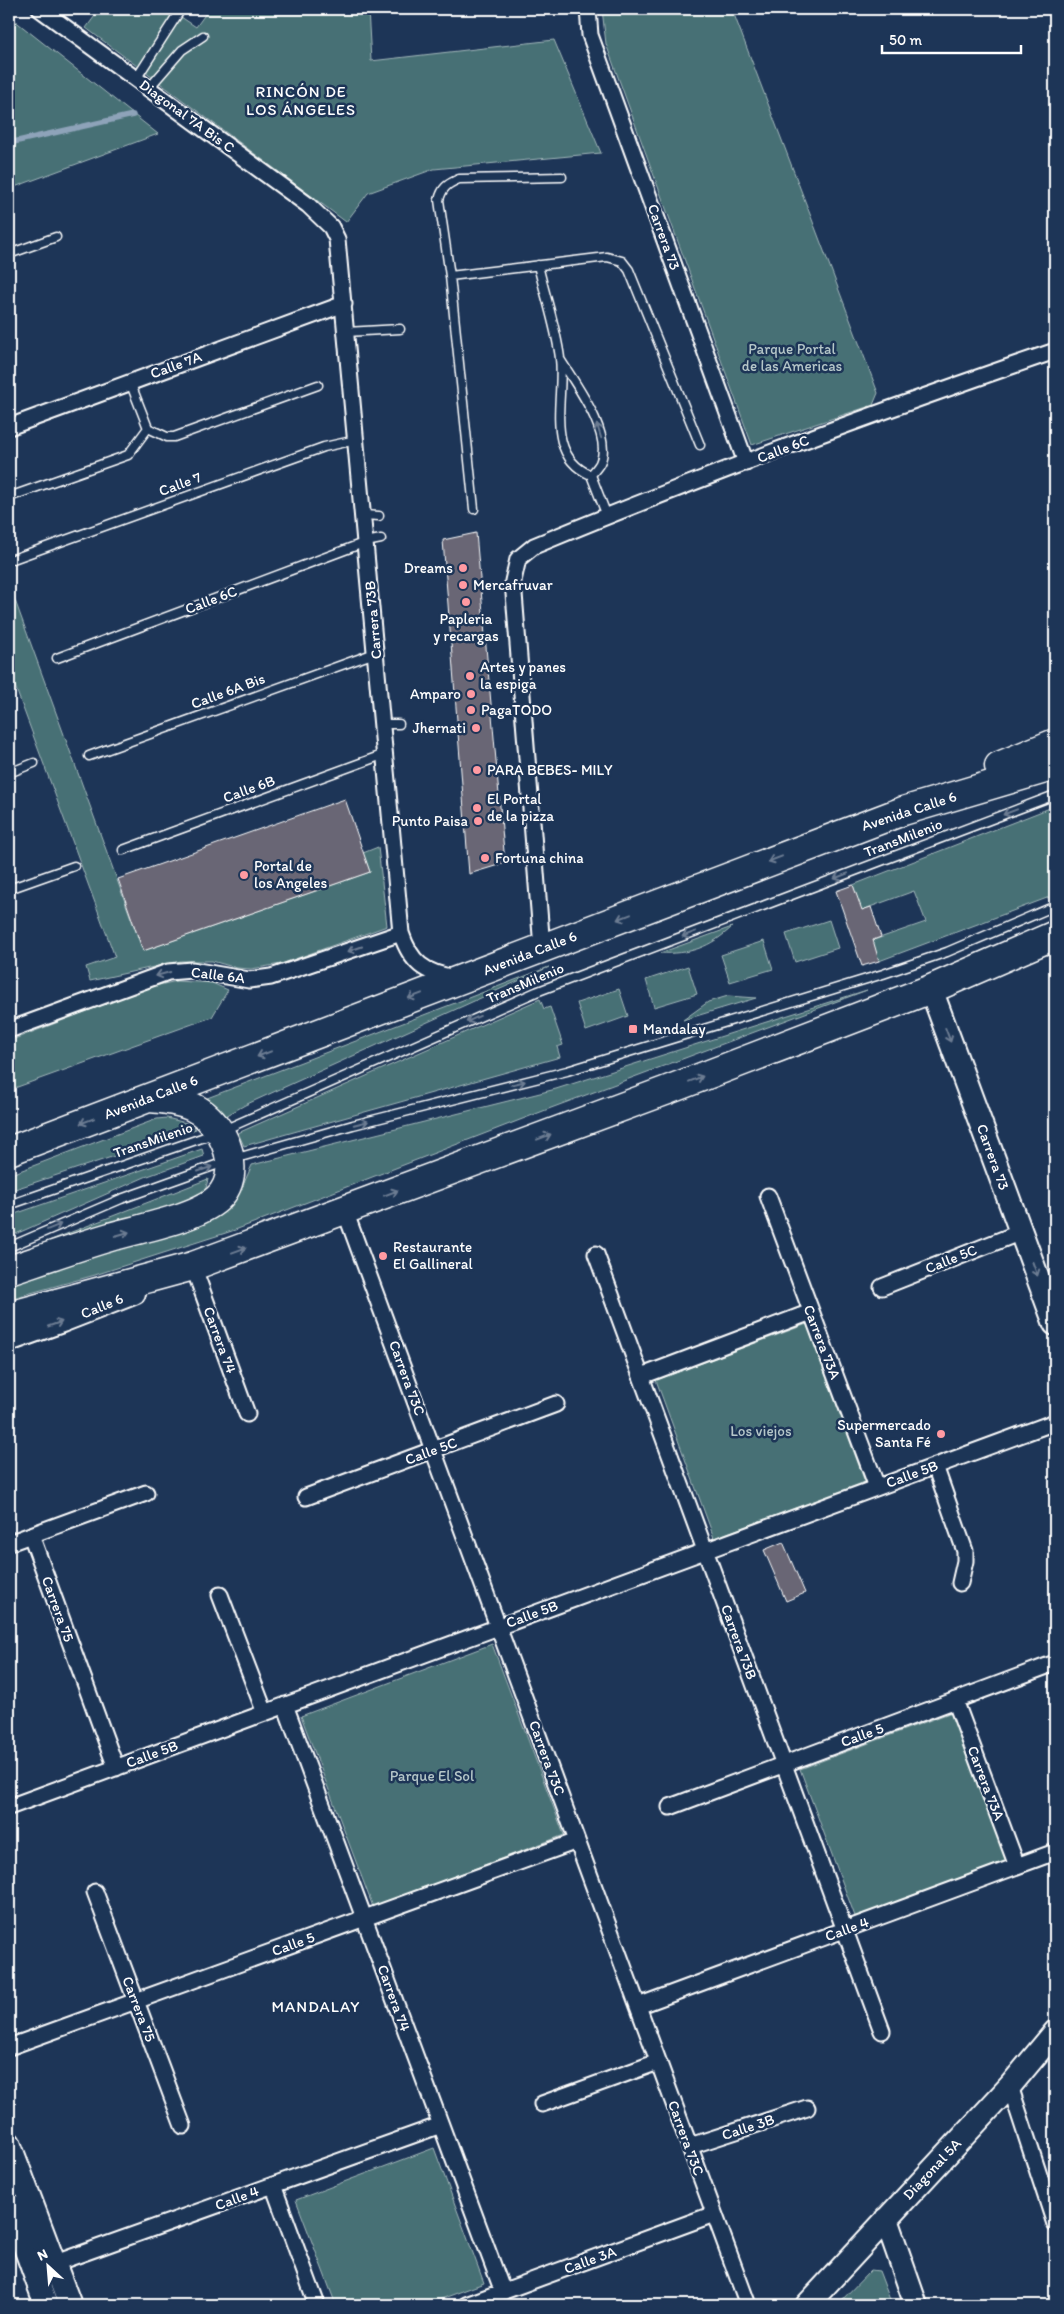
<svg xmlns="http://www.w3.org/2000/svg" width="1064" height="2314" viewBox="0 0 1064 2314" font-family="Itim,sans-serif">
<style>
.green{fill:#477075;stroke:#a3b8ba}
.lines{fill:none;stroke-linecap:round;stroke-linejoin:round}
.stream{stroke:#8ea3b9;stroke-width:5.5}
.building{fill:#696674;stroke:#fff}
.lane-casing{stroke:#fff;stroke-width:11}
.street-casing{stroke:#fff;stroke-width:19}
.secondary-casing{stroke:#fff;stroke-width:26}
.highway-casing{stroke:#fff;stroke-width:31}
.lane{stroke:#1d3557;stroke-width:8}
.street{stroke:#1d3557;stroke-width:15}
.secondary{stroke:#1d3557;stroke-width:22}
.highway{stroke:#1d3557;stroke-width:28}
.oneway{stroke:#6c7c92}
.poi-dot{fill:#ff9aa2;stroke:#1d3557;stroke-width:2}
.labels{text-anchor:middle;stroke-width:5;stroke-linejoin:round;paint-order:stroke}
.street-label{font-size:15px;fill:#fff;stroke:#1d3557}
.park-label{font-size:15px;fill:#b5c6c8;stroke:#1d3557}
.poi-label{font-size:15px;fill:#fff;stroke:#1d3557;text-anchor:start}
.neighbourhood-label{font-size:16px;letter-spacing:1px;fill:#fff;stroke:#1d3557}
</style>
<rect width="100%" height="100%" fill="#1d3557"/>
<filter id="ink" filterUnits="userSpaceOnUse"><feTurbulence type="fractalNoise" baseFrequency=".02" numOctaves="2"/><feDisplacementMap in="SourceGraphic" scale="10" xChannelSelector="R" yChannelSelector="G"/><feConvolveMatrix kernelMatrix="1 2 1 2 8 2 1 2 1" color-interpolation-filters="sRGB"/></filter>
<g filter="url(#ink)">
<path class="green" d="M100,9H169L196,27L209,9H368L371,61L554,40L601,153L434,169L368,193L346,222L86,28Z
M602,9H732L878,393L873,405L752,445L606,44Z
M9,16L158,134L9,189Z
M9,584L143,951L370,872L363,853L378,847L387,926L281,964L251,969L237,968L212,961H181L90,981L86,967L115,957L9,670Z
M1055,806V895L879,961L865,943L926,922L914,891L856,912V895L853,885Z
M829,920L838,948L795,962L786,934Z
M732,927C711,947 689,955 660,953Z
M764,941L773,969L730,982L721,955Z
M688,966L697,994L654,1007L646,980Z
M549,967L245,1105L222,1118L202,1100Z
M177,981L212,983L228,990L212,1017L9,1090V1041L150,987Z
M619,989L628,1016L586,1031L577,1003Z
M867,990L551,1108L235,1230L95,1275L9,1299V1281L226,1208L240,1192L252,1165L556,1089Z
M728,996L756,998L683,1020L708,1002Z
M540,999L544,1009L550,1007L563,1045L557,1047L560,1057L244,1146L238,1133Z
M167,1118L186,1123L196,1129L9,1191V1175L157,1119Z
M202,1149L204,1156L145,1177L9,1237V1216Z
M208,1179L206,1188L193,1200L40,1249L38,1245Z
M807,1324L865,1482L714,1538L656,1380Z
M492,1644L564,1835L373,1907L301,1716Z
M952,1712L1007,1863L856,1919L800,1769Z
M434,2148L484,2283L425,2305H336L296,2200Z
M871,2270L879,2271L892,2305H837Z"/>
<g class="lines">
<path class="stream" d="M9,143L133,115"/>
</g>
<path class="building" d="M476,533L505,863L469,874L443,540Z
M345,799L370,872L143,951L118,879Z
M853,885L862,910L871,907L881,937L873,940L879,961L862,966L836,891Z
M783,1542L805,1593L786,1601L764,1550Z"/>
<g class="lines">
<defs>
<path id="lane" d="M136,79L181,9
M149,88L182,50L203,36
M9,254L56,237
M538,265C545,296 556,327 560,358C565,398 543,455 591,475L607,516
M450,276L607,257L622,261L629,270L700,445
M346,332L400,329
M560,359C574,382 614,435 600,463C598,467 594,471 591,475
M130,382L148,428L167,437H174L318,385
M9,497L128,455L148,428
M474,509L450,276L439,200C442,188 447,184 459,179L562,177
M363,515L379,516
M13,559L324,447L356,440
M57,658L366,542L381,539
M382,724H399
M89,756L375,653
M9,773L34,763
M123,850L385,754
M9,889L74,866
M9,1205L219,1132L536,992L1055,795
M9,1247L121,1199L230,1160L353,1125L567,1071L883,974L947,952L1055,906"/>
<path id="street" d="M40,9L308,205L331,227L337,239L401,933C411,963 424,973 455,978
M588,9L590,35L746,463
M9,427L344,304
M542,948L513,581L518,559L534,546C705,475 880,411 1055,351
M9,1030L168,972L192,970L249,980L271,977L401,933
M768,1196L877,1487
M345,1211L748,2305
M596,1254L882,2031
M193,1266L247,1414
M882,1287L1021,1232
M642,1376L811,1312
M935,1466L965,1551V1561L960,1583
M306,1497L556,1404
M31,1535L116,1768
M9,1543L146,1493
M220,1595L265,1713
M955,1700L1017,1866
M285,1705L503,2292
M9,1807L1055,1422
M670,1807L1055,1663
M95,1892L183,2126
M638,2006L1055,1852
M9,2047L577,1841
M1010,2086L1055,2224
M542,2104L658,2062
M690,2146L807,2108
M273,2185L317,2305
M47,2266L441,2125
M466,2305L714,2214"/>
<path id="secondary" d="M931,989L1055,1324
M9,1340L62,1321L134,1293
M9,2143L70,2305
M9,2204L46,2305
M886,2219L916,2305
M807,2305L1010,2086L1055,2032"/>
<path id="highway" d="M999,766L1055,743
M9,1151L903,811L1055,766
M9,1270C42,1259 76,1247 110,1237C138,1229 196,1218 217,1199C235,1183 233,1156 222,1136C205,1106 182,1100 149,1098
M9,1316L193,1266L665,1091L931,989L1055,935"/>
</defs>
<use href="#lane" class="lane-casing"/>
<use href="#street" class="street-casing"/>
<use href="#secondary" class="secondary-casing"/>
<use href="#highway" class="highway-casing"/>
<use href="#lane" class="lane"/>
<use href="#street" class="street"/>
<use href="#secondary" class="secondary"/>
<use href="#highway" class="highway"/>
</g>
<defs><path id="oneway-shaft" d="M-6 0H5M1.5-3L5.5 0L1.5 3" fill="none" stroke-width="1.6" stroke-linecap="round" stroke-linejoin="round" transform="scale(1.25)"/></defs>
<g class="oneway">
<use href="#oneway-shaft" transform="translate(599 431) rotate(-107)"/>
<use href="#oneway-shaft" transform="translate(1010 812) rotate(159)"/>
<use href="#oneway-shaft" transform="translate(775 859) rotate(159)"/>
<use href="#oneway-shaft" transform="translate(841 876) rotate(159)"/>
<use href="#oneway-shaft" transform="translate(624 917) rotate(159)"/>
<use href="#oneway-shaft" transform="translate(689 934) rotate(159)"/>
<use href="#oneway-shaft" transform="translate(355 949) rotate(161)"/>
<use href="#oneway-shaft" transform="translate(163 974) rotate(165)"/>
<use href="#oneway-shaft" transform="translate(415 996) rotate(159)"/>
<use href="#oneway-shaft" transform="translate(473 1019) rotate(156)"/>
<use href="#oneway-shaft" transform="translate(948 1035) rotate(69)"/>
<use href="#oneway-shaft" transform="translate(264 1054) rotate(159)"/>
<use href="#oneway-shaft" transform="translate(696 1079) rotate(-21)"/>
<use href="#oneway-shaft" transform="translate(518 1083) rotate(-14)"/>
<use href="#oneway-shaft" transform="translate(87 1121) rotate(159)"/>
<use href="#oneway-shaft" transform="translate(361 1123) rotate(-14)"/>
<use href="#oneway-shaft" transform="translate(544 1137) rotate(-21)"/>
<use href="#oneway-shaft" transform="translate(205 1169) rotate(-19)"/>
<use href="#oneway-shaft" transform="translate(391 1193) rotate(-21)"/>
<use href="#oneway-shaft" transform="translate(54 1227) rotate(-23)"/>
<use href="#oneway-shaft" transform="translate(122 1234) rotate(-16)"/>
<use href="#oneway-shaft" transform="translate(239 1250) rotate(-20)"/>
<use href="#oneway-shaft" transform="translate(1035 1269) rotate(70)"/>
<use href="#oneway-shaft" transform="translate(55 1324) rotate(-19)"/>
</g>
</g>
<g class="poi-dot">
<circle cx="463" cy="568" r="5"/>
<circle cx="463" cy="585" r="5"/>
<circle cx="466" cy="602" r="5"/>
<circle cx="470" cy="676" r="5"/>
<circle cx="471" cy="694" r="5"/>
<circle cx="471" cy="710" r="5"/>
<circle cx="476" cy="728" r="5"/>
<circle cx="477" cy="770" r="5"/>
<circle cx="477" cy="808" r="5"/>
<circle cx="478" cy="821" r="5"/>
<circle cx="485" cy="858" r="5"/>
<circle cx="244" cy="875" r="5"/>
<rect x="628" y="1024" width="10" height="10" rx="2.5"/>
<circle cx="383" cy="1256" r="5"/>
<circle cx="941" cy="1434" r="5"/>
</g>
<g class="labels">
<g class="street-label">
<text transform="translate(187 116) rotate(36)" y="5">Diagonal 7A Bis C</text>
<text transform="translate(664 237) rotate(70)" y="5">Carrera 73</text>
<text transform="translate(176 365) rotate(-20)" y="5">Calle 7A</text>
<text transform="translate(783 449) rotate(-21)" y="5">Calle 6C</text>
<text transform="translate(180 484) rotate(-20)" y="5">Calle 7</text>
<text transform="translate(211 600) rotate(-21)" y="5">Calle 6C</text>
<text transform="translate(373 620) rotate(-95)" y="5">Carrera 73B</text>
<text transform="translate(228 691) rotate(-20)" y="5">Calle 6A Bis</text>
<text transform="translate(249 789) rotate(-20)" y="5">Calle 6B</text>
<text transform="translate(909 811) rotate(-18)" y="5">Avenida Calle 6</text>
<text transform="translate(903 838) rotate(-21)" y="5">TransMilenio</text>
<text transform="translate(530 953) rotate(-21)" y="5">Avenida Calle 6</text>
<text transform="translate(218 975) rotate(7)" y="5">Calle 6A</text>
<text transform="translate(525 983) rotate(-23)" y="5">TransMilenio</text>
<text transform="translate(151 1097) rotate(-21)" y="5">Avenida Calle 6</text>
<text transform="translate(153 1140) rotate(-19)" y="5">TransMilenio</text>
<text transform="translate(993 1157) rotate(70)" y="5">Carrera 73</text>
<text transform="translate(951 1259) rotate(-22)" y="5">Calle 5C</text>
<text transform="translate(102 1306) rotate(-22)" y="5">Calle 6</text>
<text transform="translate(220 1340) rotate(70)" y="5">Carrera 74</text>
<text transform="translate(822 1342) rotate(69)" y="5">Carrera 73A</text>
<text transform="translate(407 1378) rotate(70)" y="5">Carrera 73C</text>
<text transform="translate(431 1451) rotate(-20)" y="5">Calle 5C</text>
<text transform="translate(912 1474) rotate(-20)" y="5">Calle 5B</text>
<text transform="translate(58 1609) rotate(70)" y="5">Carrera 75</text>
<text transform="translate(532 1614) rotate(-20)" y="5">Calle 5B</text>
<text transform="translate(739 1642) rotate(70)" y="5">Carrera 73B</text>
<text transform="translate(862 1735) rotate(-20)" y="5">Calle 5</text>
<text transform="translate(152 1754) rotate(-20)" y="5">Calle 5B</text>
<text transform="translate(547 1758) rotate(70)" y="5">Carrera 73C</text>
<text transform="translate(986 1783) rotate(69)" y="5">Carrera 73A</text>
<text transform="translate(847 1929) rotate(-20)" y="5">Calle 4</text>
<text transform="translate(293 1944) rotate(-20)" y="5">Calle 5</text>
<text transform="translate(394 1998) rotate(70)" y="5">Carrera 74</text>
<text transform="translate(139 2009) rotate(69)" y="5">Carrera 75</text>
<text transform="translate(748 2127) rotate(-18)" y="5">Calle 3B</text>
<text transform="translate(686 2138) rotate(70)" y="5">Carrera 73C</text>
<text transform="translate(932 2169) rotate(-47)" y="5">Diagonal 5A</text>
<text transform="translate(237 2198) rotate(-20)" y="5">Calle 4</text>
<text transform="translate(590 2260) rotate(-20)" y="5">Calle 3A</text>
</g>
<g class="park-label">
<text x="792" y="354">Parque Portal<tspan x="792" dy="17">de las Americas</tspan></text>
<text x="761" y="1436">Los viejos</text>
<text x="432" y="1781">Parque El Sol</text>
</g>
<g class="poi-label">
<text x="453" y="573" text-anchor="end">Dreams</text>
<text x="473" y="590">Mercafruvar</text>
<text x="466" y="624" text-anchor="middle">Papleria<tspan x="466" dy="17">y recargas</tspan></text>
<text x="480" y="672">Artes y panes<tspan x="480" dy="17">la espiga</tspan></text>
<text x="461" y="699" text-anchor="end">Amparo</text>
<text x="481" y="715">PagaTODO</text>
<text x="466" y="733" text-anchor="end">Jhernati</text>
<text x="487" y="775">PARA BEBES- MILY</text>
<text x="487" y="804">El Portal<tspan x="487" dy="17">de la pizza</tspan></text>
<text x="468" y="826" text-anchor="end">Punto Paisa</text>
<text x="495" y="863">Fortuna china</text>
<text x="254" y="871">Portal de<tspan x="254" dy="17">los Angeles</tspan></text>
<text x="643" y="1034">Mandalay</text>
<text x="393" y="1252">Restaurante<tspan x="393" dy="17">El Gallineral</tspan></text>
<text x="931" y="1430" text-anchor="end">Supermercado<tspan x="931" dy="17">Santa Fé</tspan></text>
</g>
<g class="neighbourhood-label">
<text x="301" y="97">RINCÓN DE<tspan x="301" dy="18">LOS ÁNGELES</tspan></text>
<text x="316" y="2012">MANDALAY</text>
</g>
</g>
<rect width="1064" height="2314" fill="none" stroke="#1d3557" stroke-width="30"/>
<rect x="15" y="15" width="1034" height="2284" fill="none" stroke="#fff" stroke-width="2" filter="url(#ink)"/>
<g transform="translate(48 2266) rotate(334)" stroke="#1d3557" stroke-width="4" paint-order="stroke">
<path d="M0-4L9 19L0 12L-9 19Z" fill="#ffffff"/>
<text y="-8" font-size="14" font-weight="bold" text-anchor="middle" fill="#ffffff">N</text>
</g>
<path d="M882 45v8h139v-8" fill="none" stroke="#ffffff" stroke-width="2.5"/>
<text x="889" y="45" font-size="15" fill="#ffffff" stroke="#1d3557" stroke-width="4" paint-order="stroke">50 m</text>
</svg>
